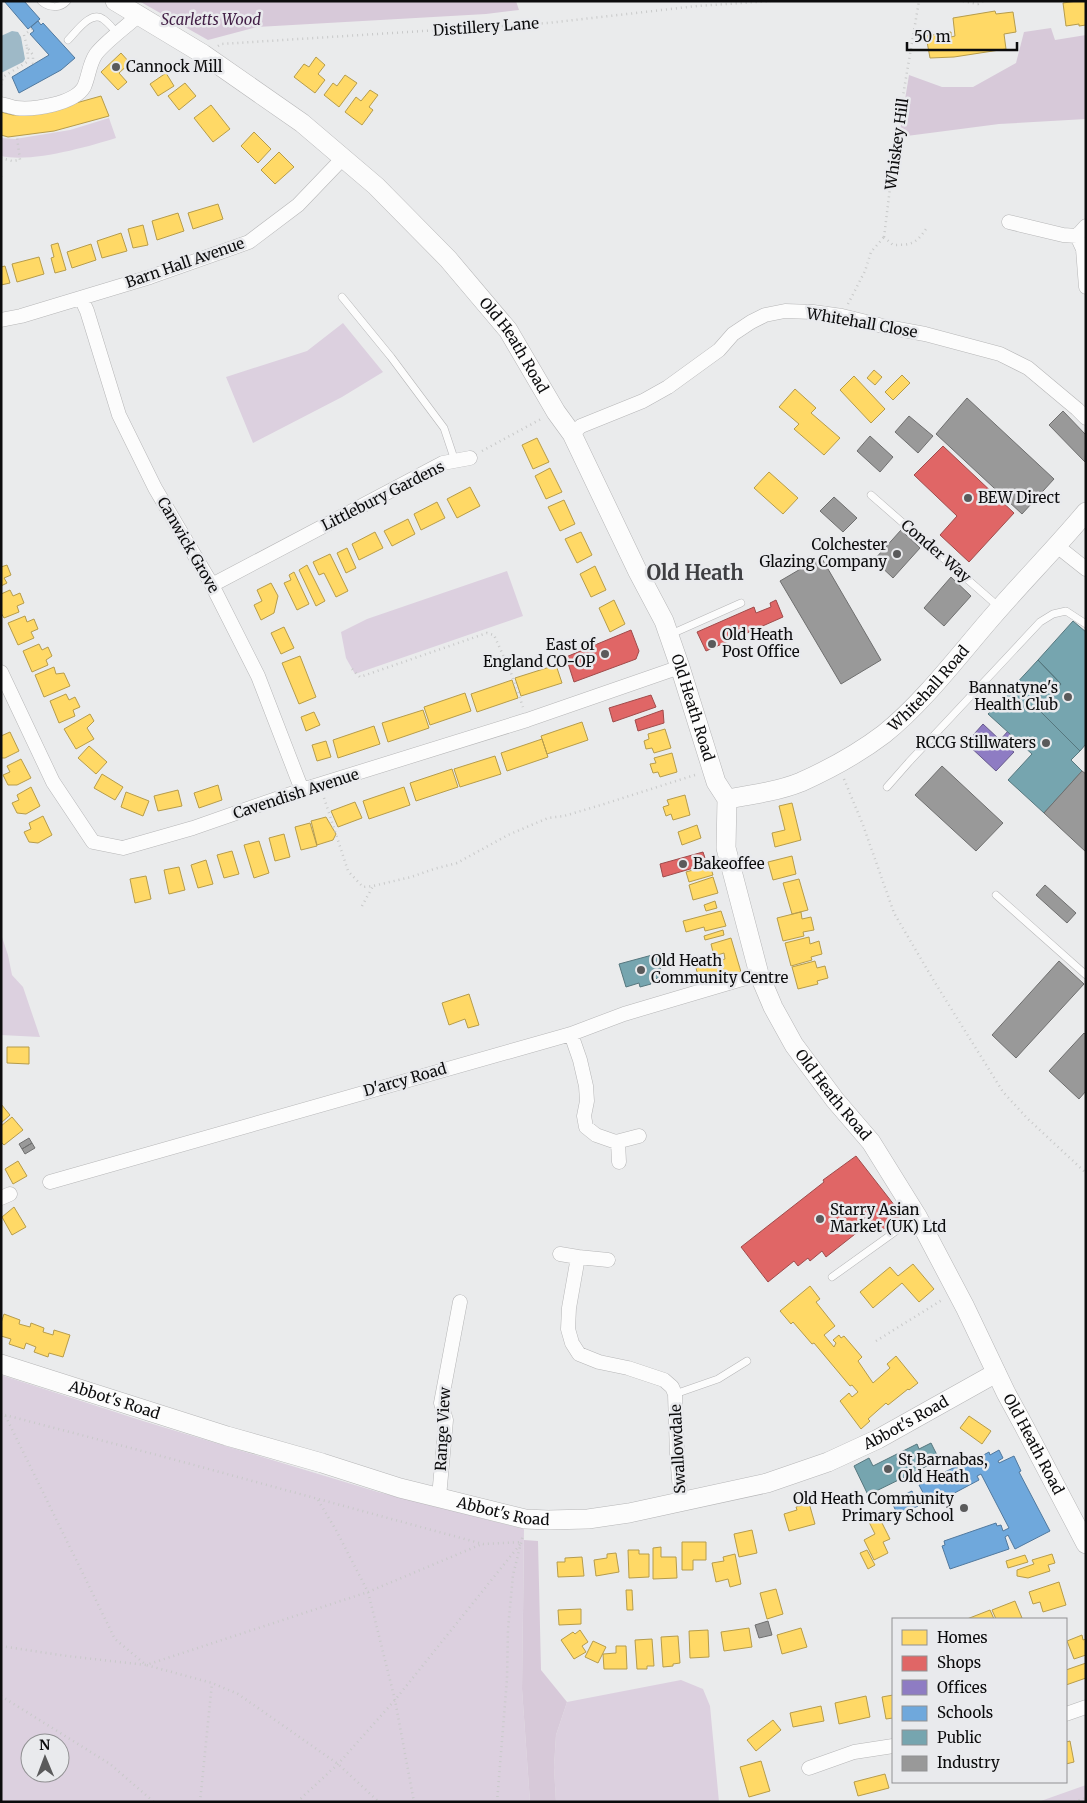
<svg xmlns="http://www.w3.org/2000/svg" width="1087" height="1803" viewBox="0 0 1087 1803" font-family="Merriweather,serif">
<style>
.green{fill:#dcd0df;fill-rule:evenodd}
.forest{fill:#d7c9d9}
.water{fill:#9eb9c7}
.homes{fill:#ffd966;stroke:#b69c4b}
.shops{fill:#e06666;stroke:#a04b4b}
.offices{fill:#8e7cc3;stroke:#675a8c}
.schools{fill:#6fa8dc;stroke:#51799e}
.public{fill:#76a5af;stroke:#56777e}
.industry{fill:#999;stroke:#6f6f6f}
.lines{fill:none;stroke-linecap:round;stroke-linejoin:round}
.lane-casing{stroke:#b6b6b7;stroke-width:8}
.street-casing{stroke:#b6b6b7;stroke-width:15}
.secondary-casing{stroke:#b6b6b7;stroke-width:20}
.path{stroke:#c8c9c9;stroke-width:2.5;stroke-dasharray:1 4;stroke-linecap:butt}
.lane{stroke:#fcfcfc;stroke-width:7}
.street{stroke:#fcfcfc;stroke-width:14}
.secondary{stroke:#fcfcfc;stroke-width:19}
.poi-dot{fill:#5a5a5b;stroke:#e9eaed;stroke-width:2}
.labels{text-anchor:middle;stroke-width:5;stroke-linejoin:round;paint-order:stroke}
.park-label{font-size:15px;font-style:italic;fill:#421f46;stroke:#e9eaed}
.street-label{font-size:15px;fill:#0c0c0d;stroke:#e9eaed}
.poi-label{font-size:15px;fill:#0c0c0d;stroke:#e9eaed;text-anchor:start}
.district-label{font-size:20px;font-weight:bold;fill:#3e3e41;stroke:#e9eaed}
</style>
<rect width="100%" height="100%" fill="#eaebec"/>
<path class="green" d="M109,118L116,138C87,147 31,163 1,156V138L15,139L70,130Z
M343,323L383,372L342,397L253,443L226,377L307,351Z
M507,571L523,616L355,674L346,658L341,632L367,619Z
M1,934L8,955L12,975L23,987L40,1037L1,1035Z
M1,1375L143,1421L378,1492L524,1529L522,1689L530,1802H1ZM30,1743H60V1773H30Z
M681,1680L703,1689L710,1706L719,1802H556L554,1767L556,1735L567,1702Z
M1086,1785V1802H1038Z"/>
<path class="forest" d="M139,1H516L519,10L486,14L257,27L208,40Z
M1051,28L1055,40L1086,35V119L999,124L899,137L909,75L942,87H973L1016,63L1024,32Z
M524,1540L538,1541L541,1670L567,1702L556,1735L554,1767L556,1802H530L522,1689Z"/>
<path class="water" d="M12,31L18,32L21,37L25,59L23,62L1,73V36Z"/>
<path class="homes" d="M1077,1H1086V25L1079,26V24L1066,26L1063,3Z
M995,11L996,14L1013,12L1016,32L1004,34L1006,49L954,57L930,58L926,36L951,32V37L955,36L953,18Z
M121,53L130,63L119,73L127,82L118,90L101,72Z
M316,57L325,65L318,74L325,80L315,93L294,77L304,64L309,67Z
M166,73L174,86L158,96L150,84Z
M345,75L357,83L339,107L324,95L333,83L337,86Z
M185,83L196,96L179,110L168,96Z
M370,90L378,95L369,107L373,110L362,125L345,112L356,97L361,101Z
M101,96L109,116L54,131L8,137L1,135V112L13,115L51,110Z
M211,105L230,129L213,142L194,118Z
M254,132L271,149L258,163L241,146Z
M279,152L294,167L275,184L261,170Z
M218,204L223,219L193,229L188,213Z
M178,213L184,231L157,240L152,221Z
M143,225L148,245L133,248L128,229Z
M121,233L127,251L102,258L97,241Z
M58,243L66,270L55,273L51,258L54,257L51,245Z
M91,244L96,260L72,268L67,252Z
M39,257L44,274L17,282L12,264Z
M5,266L10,283L1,285V267Z
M874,370L882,377L875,385L867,378Z
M902,375L910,383L893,400L885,392Z
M854,376L885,409L871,423L840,390Z
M795,389L816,408L811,413L840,438L824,455L794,429L799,424L779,407Z
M537,438L549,462L533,469L522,445Z
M550,468L562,492L546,499L535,476Z
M769,472L798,498L783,514L754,488Z
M470,487L480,506L457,518L447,499Z
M564,500L575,524L560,531L548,507Z
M437,502L445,518L421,530L414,514Z
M408,519L415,534L392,546L384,531Z
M375,532L383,548L359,560L352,544Z
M581,532L592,555L577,563L565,539Z
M347,548L356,568L346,573L337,553Z
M330,554L348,591L336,597L324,573L319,575L313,562Z
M7,565L11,575L4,578L7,583L1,586V567Z
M307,565L325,601L316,606L299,570Z
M595,566L606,590L591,597L580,574Z
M294,572L309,604L297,610L284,583L291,580L289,575Z
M271,583L278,596L274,613L261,620L254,605L262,601L257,590Z
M10,590L13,596L20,593L24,603L17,606L19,612L4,618L1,613V594Z
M614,600L625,624L610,632L599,608Z
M25,616L27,622L34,619L38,629L31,632L34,638L18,645L8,623Z
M284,627L294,648L281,654L271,633Z
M39,644L42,650L48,647L52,656L46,660L48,665L32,672L23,651Z
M300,656L316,697L299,704L282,663Z
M556,665L562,683L521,696L515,678Z
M54,667L56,674L64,673L70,686L44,697L35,675Z
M512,680L518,698L477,712L471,694Z
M465,693L471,711L430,725L424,707Z
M66,694L69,700L75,697L80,707L73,710L75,716L59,723L50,701Z
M423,710L429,728L388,742L382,723Z
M314,712L320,725L306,731L301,717Z
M90,714L94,721L87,728L94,739L76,749L64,729Z
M582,722L588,740L547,754L541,736Z
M374,726L380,744L338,758L333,740Z
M665,729L671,748L654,753L652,748L646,749L644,741L649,739L648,734Z
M10,732L19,751L5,758H1V736Z
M542,739L548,757L507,771L501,753Z
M326,741L331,757L317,761L312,745Z
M89,746L107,762L96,774L78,758Z
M672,753L677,772L660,777L658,772L653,773L650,764L656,763L654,758Z
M495,756L501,774L460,787L454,769Z
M21,759L31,778L17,785H8L3,775L10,772L7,766Z
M452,769L458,787L416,801L410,783Z
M102,774L123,787L115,800L94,788Z
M218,785L222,800L199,808L194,793Z
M31,787L40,806L26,814L17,813L12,803L19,800L17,795Z
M404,787L410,805L369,819L363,801Z
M178,790L182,806L158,811L154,796Z
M126,792L149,801L143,816L121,807Z
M685,795L690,815L673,820L671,814L666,816L663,807L669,805L667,800Z
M355,802L362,818L338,827L331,811Z
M792,803L801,840L775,847L772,833L785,830L779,806Z
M43,816L52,835L38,843L29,842L24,832L31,829L29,823Z
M326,817L336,834L333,840L317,845L311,821Z
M310,823L317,846L301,850L295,827Z
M697,825L701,838L682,845L678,832Z
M284,834L290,857L275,861L269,838Z
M259,841L269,873L254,878L244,845Z
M232,851L239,874L224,878L217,855Z
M792,856L796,874L773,880L768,862Z
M206,860L213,884L198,888L191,865Z
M710,865L713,875L689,882L686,872Z
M179,867L185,890L169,894L164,870Z
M146,876L151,899L135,903L130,879Z
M713,877L718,893L693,900L689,885Z
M799,879L808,910L792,914L783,883Z
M715,901L717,908L706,911L704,905Z
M721,911L726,926L705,931L704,927L686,932L683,921Z
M801,912L802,919L811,917L814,930L803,932L804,936L783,941L777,918Z
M723,930L724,935L705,940L704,936Z
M809,937L810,944L819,941L822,954L811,957L812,960L791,966L785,943Z
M731,938L741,972L700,984L696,968L725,959L724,953L714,956L711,944Z
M815,961L817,968L825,966L828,978L817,981L818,984L798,989L792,967Z
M469,994L479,1025L468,1028L465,1019L449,1025L442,1003Z
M7,1047H29V1064L7,1063Z
M1,1104L10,1115L1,1123Z
M12,1117L23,1130L4,1145L1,1142V1126Z
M18,1161L27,1176L13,1184L5,1169Z
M14,1207L26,1227L12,1235L2,1217Z
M913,1264L934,1289L919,1302L902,1283L873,1308L860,1292L890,1267L898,1276Z
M810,1286L820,1299L816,1302L835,1326L824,1335L834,1347L836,1343L833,1340L839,1335L841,1338L844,1336L862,1357L858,1361L873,1383L890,1368L887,1364L896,1356L918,1383L909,1390L908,1389L888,1405L886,1403L868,1419L870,1421L861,1429L840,1401L849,1393L852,1397L858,1392L852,1385L850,1386L814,1343L812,1344L793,1322L791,1324L780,1311Z
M4,1314L20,1320L19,1324L30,1327L31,1323L44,1328L43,1332L53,1335L54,1330L70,1335L63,1357L49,1353L48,1357L34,1352L36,1347L26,1343L24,1349L9,1344L11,1339L1,1336V1323Z
M969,1416L991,1431L982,1444L960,1428Z
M809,1503L815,1524L789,1531L784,1514L797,1510L796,1507Z
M879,1517L890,1539L883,1542L888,1553L874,1560L864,1540L875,1534L869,1522Z
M752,1530L757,1553L739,1557L734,1534Z
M682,1542H706V1560H693V1570H682Z
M661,1547V1557H676L677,1578L653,1579V1548Z
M628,1550H639V1554H649V1577L629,1578Z
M867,1550L875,1565L868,1569L860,1553Z
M616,1553L619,1572L596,1576L594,1560L607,1558V1554Z
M735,1554L741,1584L730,1587L728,1579L716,1582L712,1563L724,1561L723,1557Z
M1052,1554L1055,1563L1048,1565L1050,1571L1028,1578L1017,1576V1570L1034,1564L1032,1560Z
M1025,1555L1028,1562L1008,1568L1006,1561Z
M582,1557L584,1576L558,1577L557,1562H565V1558Z
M1059,1582L1066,1605L1043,1612L1040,1602L1033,1604L1029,1592Z
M776,1589L783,1614L767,1619L760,1593Z
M626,1590H632L633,1610H627Z
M1015,1601L1022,1618L1017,1619H996L992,1610Z
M581,1609V1624L559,1625L558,1610Z
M990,1610L994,1619H967Z
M749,1628L752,1647L724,1651L721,1632Z
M801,1628L807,1647L782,1654L777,1635Z
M580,1630L588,1642L582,1646L586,1652L574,1659L561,1640L573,1632L575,1634Z
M708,1630L709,1657L690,1658L689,1631Z
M1082,1635L1083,1640L1086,1639V1655L1074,1659L1067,1641Z
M678,1636L680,1663L673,1664V1666L663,1667L661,1637Z
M652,1639L654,1666H647V1669H637L635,1640Z
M593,1641L606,1647L598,1663L585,1657Z
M616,1646H626L627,1669H604L603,1654L616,1653Z
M1086,1663V1678L1066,1685V1670Z
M893,1695V1718L886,1719L882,1697Z
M866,1696L870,1717L839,1724L835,1703Z
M821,1706L824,1721L793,1727L790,1713Z
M773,1720L781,1730L756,1751L747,1740Z
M1070,1741L1074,1762L1066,1764V1742Z
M761,1761L770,1791L749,1797L740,1767Z
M885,1774L889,1788L858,1796L854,1782Z"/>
<path class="shops" d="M943,446L1014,513L969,562L940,535L957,516L914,475Z
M776,600L783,617L706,651L697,632L754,607L756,613L771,607L770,603Z
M631,630L639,651L636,659L574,682L566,657Z
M651,695L656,707L613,722L609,708Z
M663,710L664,723L638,731L635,720Z
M703,852L707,864L663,877L660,864Z
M856,1156L902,1215L880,1232L867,1216L860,1222L864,1227L826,1257L822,1251L810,1261L808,1258L798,1266L794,1261L768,1282L741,1247L824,1182L823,1180Z"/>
<path class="offices" d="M983,724L1000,740L1008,731L1011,735L1004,744L1014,752L996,771L966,743Z"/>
<path class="schools" d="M4,1H24L40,19L28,29Z
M38,21L41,25L43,23L75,58L61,70L19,93L12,77L49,55L30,34L34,31L31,27Z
M999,1450L1003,1458L998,1461L999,1463L1014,1456L1021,1471L1019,1472L1050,1531L1015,1549L1008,1535L1005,1537L1009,1549L950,1569L942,1546L945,1545L944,1541L996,1523L997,1526L1001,1525L1003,1531L1009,1528L981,1474L977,1476L979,1480L930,1506L919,1485L957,1466L958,1469L989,1452L990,1455Z
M912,1491L918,1506L898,1515L891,1501Z"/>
<path class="public" d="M1073,621L1086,632V744L1080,751L1038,709L1061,684L1038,660Z
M1038,660L1061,684L1038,709L1080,751L1071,760L1082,771L1044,813L1008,780L1032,754L988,714Z
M656,954L663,977L650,980L651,984L640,987L639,983L626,987L619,964Z
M931,1443L937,1455L926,1460L929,1465L868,1495L854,1466L869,1458L873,1466L917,1444L919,1449Z"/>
<path class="industry" d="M967,398L1054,479L1022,514L936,434Z
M1063,411L1086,435L1085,462L1049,425Z
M909,416L933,436L918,453L895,432Z
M870,436L893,457L880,472L857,451Z
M834,497L857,518L843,532L820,511Z
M901,530L920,548L893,578L874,560Z
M821,557L881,660L841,684L780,581Z
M951,577L971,596L944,626L924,608Z
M942,766L1003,823L976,851L915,795Z
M1082,771L1086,774V852L1044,813Z
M1045,885L1076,913L1067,923L1036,895Z
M1059,961L1084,984L1016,1058L992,1035Z
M1084,1033L1086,1035V1091L1079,1099L1049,1071Z
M29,1138L32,1143L22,1149L19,1144Z
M32,1143L35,1148L25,1154L22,1149Z
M768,1621L772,1635L759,1638L755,1625Z"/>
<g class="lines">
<defs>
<path id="lane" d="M41,1C49,8 60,9 67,1
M68,40C76,32 91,10 103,19C109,23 113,29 118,34
M342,297L391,357L444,428L455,461
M871,495L999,607
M669,635L741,603
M887,787L909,762L1040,622L1053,614L1066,611L1086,624
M996,895L1086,975
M832,1277L917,1216
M675,1394L718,1379L747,1361"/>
<path id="street" d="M1,104C6,105 11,107 16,108C34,110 74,104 84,87C89,76 89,64 96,54C105,42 127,26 139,15
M1009,222L1063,235L1077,236L1083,249L1086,287
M1077,236L1086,226
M81,298L87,311L119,415L155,488L212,585L258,676L302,790
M1,320L21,316L150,277L249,242L298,205L343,158
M572,434L581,426L643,401L668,387L719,350L733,334L751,322L765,315L785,311L813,312L842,316L887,327L925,334L1000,354L1028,368L1077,409L1086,418
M1057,546L1086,569
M212,585L443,463L470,458
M1,672L53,782L93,842L123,848L193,828L302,790L527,720L680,667
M571,1034L580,1060L586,1086L587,1101L584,1116L586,1127L596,1135L616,1142L639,1136
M616,1142H618L619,1162
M50,1182L571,1034L624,1014L759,974
M1,1198L10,1194
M560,1254L578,1257
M608,1260L578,1257L569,1308L568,1329L572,1343L579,1354L599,1362L628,1368L664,1380L672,1387L675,1394L677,1454L681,1503
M439,1497L446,1420L441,1403L460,1302
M1066,1714L1086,1707
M809,1768L854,1752L893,1746"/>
<g id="secondary">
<path id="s1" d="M115,1L203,54L302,123L376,186L448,259L508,330L556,412L572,434L637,570L664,621L680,667L716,782L727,799L726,848L759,974L773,1007L794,1045L835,1100L871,1142L917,1216L965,1307L1006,1393L1024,1426L1086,1544"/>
<path id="s2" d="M727,799C751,795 779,791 801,782C830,769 859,753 884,734C923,703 959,655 992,617C1023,581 1056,548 1086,512"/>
<path id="s3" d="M1,1364L227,1436L322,1463L400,1488L525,1519L548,1520L588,1519L629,1513L767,1483L828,1462L878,1439L996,1373"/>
</g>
</defs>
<use href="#lane" class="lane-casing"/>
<use href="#street" class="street-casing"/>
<use href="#secondary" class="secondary-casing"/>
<path class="path" d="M963,1L978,4L983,1
M32,29L24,35L27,47L33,55V64
M218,46L221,44L548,23L697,6L771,1
M1,85L3,77L27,62L28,58L27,47
M1,158L12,161L20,160L17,137
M1,176V179
M884,237L897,131L919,1
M884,237L893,245C911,245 916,244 926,229
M848,304L865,271L871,252L884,237
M482,451L541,419
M352,669L360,677L487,633L494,635L511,673L523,707
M844,779L863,825L894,913L934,981L1003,1092L1028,1119L1086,1173
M324,798L348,871L363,887L373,886L411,877L434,869L457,863L508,835L548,818L564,816L601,805L698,774
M362,906L373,886
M876,1341L942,1300
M1,1414L5,1415L115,1639L146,1665L212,1683L238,1694L338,1764L379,1802
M5,1415L161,1456L483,1544L522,1542
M318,1500L336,1530L368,1592L395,1700L414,1802
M1,1646L67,1656L146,1665L368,1592L482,1544
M1,1696L110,1764L154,1802
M200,1802L212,1683
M297,1802L338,1764L395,1700L522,1542
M497,1802L507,1679L508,1629L513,1575L523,1535
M1074,1802L1086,1798"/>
<use href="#lane" class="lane"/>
<use href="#street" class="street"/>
<use href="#secondary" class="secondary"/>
</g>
<g class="poi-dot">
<circle cx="116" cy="67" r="5"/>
<circle cx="968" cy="498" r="5"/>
<circle cx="897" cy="554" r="5"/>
<circle cx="712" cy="644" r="5"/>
<circle cx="605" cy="654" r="5"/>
<circle cx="1068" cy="697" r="5"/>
<circle cx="1046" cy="743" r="5"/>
<circle cx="683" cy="864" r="5"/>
<circle cx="641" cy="970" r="5"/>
<circle cx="820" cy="1219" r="5"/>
<circle cx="888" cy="1469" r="5"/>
<circle cx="964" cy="1508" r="5"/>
</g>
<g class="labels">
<g class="park-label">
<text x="211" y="25">Scarletts Wood</text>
</g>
<g class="street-label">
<text transform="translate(486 27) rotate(-4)" y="5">Distillery Lane</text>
<text transform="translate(897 144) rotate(-82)" y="5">Whiskey Hill</text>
<text transform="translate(185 263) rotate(-19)" y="5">Barn Hall Avenue</text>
<text transform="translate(862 323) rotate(10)" y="5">Whitehall Close</text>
<text dy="5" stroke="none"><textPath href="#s1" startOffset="532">Old Heath Road</textPath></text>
<text transform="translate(383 496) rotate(-27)" y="5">Littlebury Gardens</text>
<text transform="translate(188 545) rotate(60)" y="5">Canwick Grove</text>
<text transform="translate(936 551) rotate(41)" y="5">Conder Way</text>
<text dy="5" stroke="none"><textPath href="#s2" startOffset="236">Whitehall Road</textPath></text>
<text dy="5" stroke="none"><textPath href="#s1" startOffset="938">Old Heath Road</textPath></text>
<text transform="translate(296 794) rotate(-18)" y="5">Cavendish Avenue</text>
<text transform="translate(405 1080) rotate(-16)" y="5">D'arcy Road</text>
<text dy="5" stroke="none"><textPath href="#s1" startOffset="1358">Old Heath Road</textPath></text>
<text dy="5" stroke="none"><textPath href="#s3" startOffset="119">Abbot's Road</textPath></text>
<text dy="5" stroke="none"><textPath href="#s3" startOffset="944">Abbot's Road</textPath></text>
<text transform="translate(443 1429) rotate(-87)" y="5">Range View</text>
<text dy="5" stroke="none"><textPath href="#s1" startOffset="1762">Old Heath Road</textPath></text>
<text transform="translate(678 1449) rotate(-93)" y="5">Swallowdale</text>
<text dy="5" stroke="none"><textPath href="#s3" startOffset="524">Abbot's Road</textPath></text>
</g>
<g class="poi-label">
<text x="126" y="72">Cannock Mill</text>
<text x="978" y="503">BEW Direct</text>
<text x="887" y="550" text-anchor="end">Colchester<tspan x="887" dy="17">Glazing Company</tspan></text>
<text x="722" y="640">Old Heath<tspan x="722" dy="17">Post Office</tspan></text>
<text x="595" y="650" text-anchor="end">East of<tspan x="595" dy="17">England CO-OP</tspan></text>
<text x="1058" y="693" text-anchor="end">Bannatyne's<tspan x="1058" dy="17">Health Club</tspan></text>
<text x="1036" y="748" text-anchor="end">RCCG Stillwaters</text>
<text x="693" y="869">Bakeoffee</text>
<text x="651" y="966">Old Heath<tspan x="651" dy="17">Community Centre</tspan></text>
<text x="830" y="1215">Starry Asian<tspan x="830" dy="17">Market (UK) Ltd</tspan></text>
<text x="898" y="1465">St Barnabas,<tspan x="898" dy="17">Old Heath</tspan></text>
<text x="954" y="1504" text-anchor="end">Old Heath Community<tspan x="954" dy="17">Primary School</tspan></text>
</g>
<g class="district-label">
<text x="695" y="580">Old Heath</text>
</g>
</g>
<rect width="1087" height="1803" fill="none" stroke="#0c0c0d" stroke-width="5"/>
<rect x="892" y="1618" width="175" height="165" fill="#e9eaed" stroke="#919193"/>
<rect x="902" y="1630" width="25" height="15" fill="#ffd966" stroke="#919193"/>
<text x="937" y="1643" font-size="15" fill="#0c0c0d">Homes</text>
<rect x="902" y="1656" width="25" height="15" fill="#e06666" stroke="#919193"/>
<text x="937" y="1668" font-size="15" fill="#0c0c0d">Shops</text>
<rect x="902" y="1680" width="25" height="15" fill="#8e7cc3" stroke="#919193"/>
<text x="937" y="1693" font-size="15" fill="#0c0c0d">Offices</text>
<rect x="902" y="1706" width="25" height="15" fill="#6fa8dc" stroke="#919193"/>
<text x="937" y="1718" font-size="15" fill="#0c0c0d">Schools</text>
<rect x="902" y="1730" width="25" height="15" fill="#76a5af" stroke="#919193"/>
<text x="937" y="1743" font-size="15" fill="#0c0c0d">Public</text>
<rect x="902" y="1756" width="25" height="15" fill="#999999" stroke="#919193"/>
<text x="937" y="1768" font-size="15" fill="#0c0c0d">Industry</text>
<g transform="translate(45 1758) rotate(359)"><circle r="24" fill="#e9eaed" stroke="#919193"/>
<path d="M0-4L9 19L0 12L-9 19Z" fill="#5a5a5b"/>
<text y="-8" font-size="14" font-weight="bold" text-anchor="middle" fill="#0c0c0d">N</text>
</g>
<path d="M907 42v8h110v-8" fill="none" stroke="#0c0c0d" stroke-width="2.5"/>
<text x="914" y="42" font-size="15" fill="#0c0c0d" stroke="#e9eaed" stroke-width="4" paint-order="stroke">50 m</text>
</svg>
